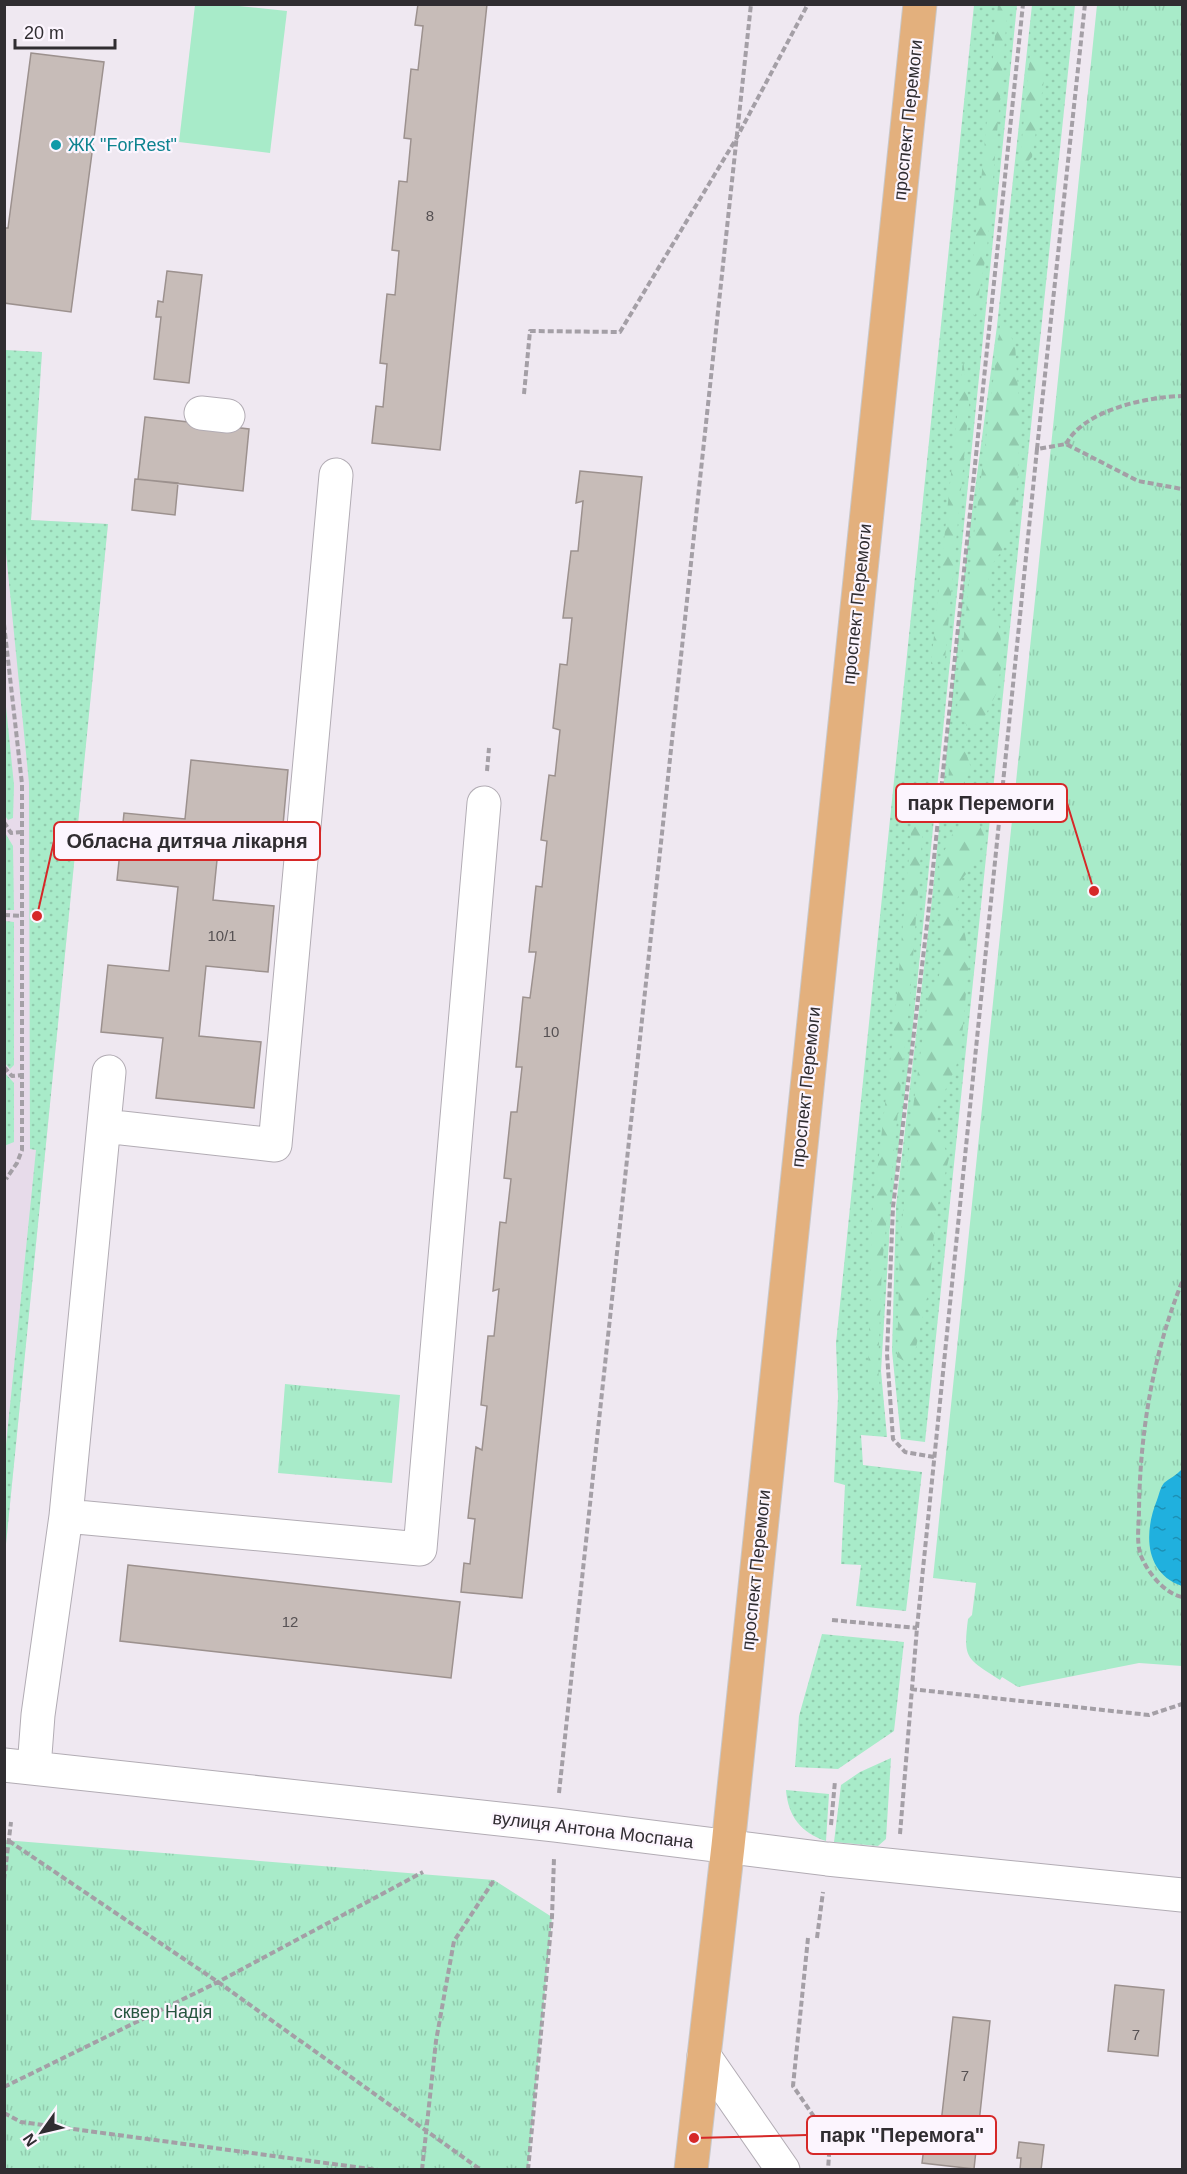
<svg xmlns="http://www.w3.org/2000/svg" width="1187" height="2174" viewBox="0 0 1187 2174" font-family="Arial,sans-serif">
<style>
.built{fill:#e7dbea}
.grass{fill:url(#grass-dots)}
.forest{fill:url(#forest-firs)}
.park{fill:url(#park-tufts)}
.pitch{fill:#a8ebc9}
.water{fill:url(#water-ripples)}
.building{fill:#c7bcb8;stroke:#9c918e;stroke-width:1.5}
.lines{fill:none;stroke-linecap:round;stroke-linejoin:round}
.minor-casing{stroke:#b2acb4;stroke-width:35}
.major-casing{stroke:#c9c8c9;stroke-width:35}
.path{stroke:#a49fa6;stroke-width:4;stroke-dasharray:6 3;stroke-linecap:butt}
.minor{stroke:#fff;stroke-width:33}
.major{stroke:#e3b07d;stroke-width:33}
.culture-dot{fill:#0f9aa8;stroke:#fcf5fe;stroke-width:2}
.labels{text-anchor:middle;stroke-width:4.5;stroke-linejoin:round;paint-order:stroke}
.number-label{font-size:15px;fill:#565153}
.street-label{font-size:18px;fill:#302d31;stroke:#fcf5fe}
.culture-label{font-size:18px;fill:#0d838f;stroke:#fcf5fe;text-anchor:start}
.park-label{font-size:18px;fill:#26553f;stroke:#fcf5fe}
.leader{fill:none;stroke:#d62828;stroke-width:2}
.callout-dot{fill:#d62828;stroke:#fcf5fe;stroke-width:2}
.callout{fill:#fcf5fe;stroke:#d62828;stroke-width:2}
.callout-label{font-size:20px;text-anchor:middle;font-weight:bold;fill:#302d31}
</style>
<defs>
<pattern id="grass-dots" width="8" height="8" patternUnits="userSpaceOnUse" patternTransform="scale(1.5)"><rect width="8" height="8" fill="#a8ebc9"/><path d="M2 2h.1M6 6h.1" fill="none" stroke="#91caad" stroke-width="1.8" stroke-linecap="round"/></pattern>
<pattern id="forest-firs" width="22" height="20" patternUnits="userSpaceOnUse" patternTransform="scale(1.5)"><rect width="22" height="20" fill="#a8ebc9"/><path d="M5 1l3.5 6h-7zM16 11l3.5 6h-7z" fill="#91caad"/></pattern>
<pattern id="park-tufts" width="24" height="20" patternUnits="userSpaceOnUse" patternTransform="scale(1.5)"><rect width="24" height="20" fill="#a8ebc9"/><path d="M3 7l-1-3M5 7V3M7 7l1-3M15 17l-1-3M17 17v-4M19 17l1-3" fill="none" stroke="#91caad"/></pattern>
<pattern id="water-ripples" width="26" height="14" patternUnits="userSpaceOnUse" patternTransform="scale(1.5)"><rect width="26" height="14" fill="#20b0de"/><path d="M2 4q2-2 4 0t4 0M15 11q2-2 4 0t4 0" fill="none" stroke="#1c90b5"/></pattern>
</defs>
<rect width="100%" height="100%" fill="#efe8f1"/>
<path class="built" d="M5,350L42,352L31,520L108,524L5,1554Z"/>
<path class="grass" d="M974,5H1017L911,1044L891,1209L881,1371L887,1437L861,1435L863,1465L922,1472L906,1611L856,1606L861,1565L841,1564L845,1485L834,1482L838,1397L836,1343Z
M1032,5H1075L925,1442L901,1439L892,1351L896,1206L932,899L966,556L997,326Z
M5,350L42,352L31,520L108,524L5,1554V1455L36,1150L30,1149L29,783L5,543Z
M5,697L14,785L13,818L8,820L4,814Z
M4,831L13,846L14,910H5Z
M5,921L14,922V1065L10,1069L4,1062Z
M4,1072L14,1083V1142L4,1146Z
M822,1634L904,1642L894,1731L838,1769L795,1767L799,1716Z
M891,1758L886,1839L878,1846L834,1842L841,1785L860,1772Z
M786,1790L829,1794L826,1841C801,1833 788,1816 786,1790Z"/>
<path class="forest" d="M998,5H1008L987,249L975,316L969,306Z
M1030,54L1046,67L1032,157L1019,171Z
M1000,326H1005L1015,344L1020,421L1018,472L1015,515L1004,548L991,566L988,583L1000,631L1002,662L996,694L981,724L967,726L957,708L972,550Z
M963,360L969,405L945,659L931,664Z
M956,746L966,752L971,768L965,782L957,817L948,812L949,756Z
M918,806L924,812L910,997L882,1265L878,1368L880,1389L876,1394L868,1374L872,1215L894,1028L912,821Z
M976,818L984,835L977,861L961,880L955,913L965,934L969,959L961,1048L956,1067L937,1108L935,1124L949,1158L936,1212L929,1289L912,1365L897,1357L900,1245L913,1108L928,998L939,976L943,945L939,862L952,835L962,823Z"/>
<path class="park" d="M1097,5H1182V1666L1139,1663L1018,1687L1002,1677L1000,1680C966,1658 963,1659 968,1619L972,1615L976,1583L933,1578Z
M285,1384L400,1395L392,1483L278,1473Z
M4,1840L494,1880L552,1917L528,2169H5Z"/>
<path class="pitch" d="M195,5H229L287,11L270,153L179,142Z"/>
<path class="water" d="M1182,1469V1586C1144,1573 1144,1532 1157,1500C1159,1495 1160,1488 1164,1483C1170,1478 1177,1475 1182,1469Z"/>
<path class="building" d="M418,4H487L440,450L372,443L376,406L383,407L387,364L380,363L387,294L395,295L399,251L392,250L399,181L407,182L411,139L404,138L411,69L418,70L423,26L415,25Z
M31,53L104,62L71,312L4,303V228H8Z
M167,271L202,275L189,383L154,379L161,317H156L158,301L163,302Z
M145,417L249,429L243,491L138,479Z
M580,471L642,477L522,1598L461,1592L464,1563L470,1564L475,1519L468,1518L476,1447L482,1450L487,1406L481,1405L488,1336H494L499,1289L493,1291L500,1222L506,1223L511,1179L504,1178L511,1112H517L522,1067H516L523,997L530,998L536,952H529L536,886L542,887L547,841L541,840L549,775L555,776L560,730L553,728L560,664L567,665L572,618H563L571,551H578L583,501L576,503Z
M135,479L178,483L175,515L132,510Z
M191,760L288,770L282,836L220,830L213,900L274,906L268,972L206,966L199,1036L261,1042L254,1108L156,1098L163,1038L101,1032L108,965L169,971L178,887L117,880L124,813L185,819Z
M128,1565L460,1602L451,1678L120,1641Z
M1115,1985L1164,1990L1158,2056L1108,2051Z
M953,2017L990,2021L974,2169L922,2163L926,2131L940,2132Z
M1019,2142L1044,2145L1041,2170H1020L1021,2158H1017Z"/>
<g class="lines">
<defs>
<path id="minor" d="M201,413L228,416
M104,1126L275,1145L336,475
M66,1516L109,1072
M4,1765L555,1825L827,1859L1182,1895
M34,1768L38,1715L66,1516L420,1549L484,803
M704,2056L783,2170"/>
<path id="major" d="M691,2170L728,1846L920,4"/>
</defs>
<use href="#minor" class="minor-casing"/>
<use href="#major" class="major-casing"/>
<path class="path" d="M524,394L530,331L620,332L736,139L808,4
M1066,444C1084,410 1146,397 1182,396
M1037,449L1085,4
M4,624L22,784V1150L17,1163L6,1179
M487,771L489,748
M4,822L11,833L21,832
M4,915L22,916
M4,1067L12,1076L22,1075
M1182,1282C1153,1354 1140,1432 1139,1510C1139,1525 1136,1542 1141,1556C1148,1573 1164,1593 1182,1597
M934,1457L905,1452L893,1439L887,1354L893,1207L928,916L1023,4
M832,1620L917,1628
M911,1689L1149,1715L1182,1704
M559,1793L751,4
M831,1825L835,1781
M900,1834L917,1628L1037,449L1066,444L1138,481L1182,489
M9,1841L218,1982L481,2170
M4,1880L11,1822
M808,1938L793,2086L830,2140L828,2170
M817,1938L823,1892
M4,2087L218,1982L423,1872
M4,2113L21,2122L378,2170
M422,2170L436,2041L454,1941L494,1880
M528,2170L552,1917L554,1858"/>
<use href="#minor" class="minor"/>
<use href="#major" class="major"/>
</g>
<circle class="culture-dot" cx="56" cy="145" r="6"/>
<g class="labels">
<g class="number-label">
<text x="430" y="221">8</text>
<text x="222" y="941">10/1</text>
<text x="551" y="1037">10</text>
<text x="290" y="1627">12</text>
<text x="1136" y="2040">7</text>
<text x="965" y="2081">7</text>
</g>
<g class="street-label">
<text transform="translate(908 120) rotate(-84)" y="6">проспект Перемоги</text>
<text transform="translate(857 604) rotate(-84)" y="6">проспект Перемоги</text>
<text transform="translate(806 1087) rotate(-84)" y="6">проспект Перемоги</text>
<text transform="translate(756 1570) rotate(-84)" y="6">проспект Перемоги</text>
<text transform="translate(593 1830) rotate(7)" y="6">вулиця Антона Моспана</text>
</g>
<g class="culture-label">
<text x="68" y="151">ЖК "ForRest"</text>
</g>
<g class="park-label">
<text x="163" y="2018">сквер Надія</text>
</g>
</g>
<path class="leader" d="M1094 891L1067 803M37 916L54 841M694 2138L807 2135"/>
<g class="callout-dot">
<circle cx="1094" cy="891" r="6"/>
<circle cx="37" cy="916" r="6"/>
<circle cx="694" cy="2138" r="6"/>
</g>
<g class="callout">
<rect x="896" y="784" width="171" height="38" rx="6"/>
<rect x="54" y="822" width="266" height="38" rx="6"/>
<rect x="807" y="2116" width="189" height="38" rx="6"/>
</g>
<g class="callout-label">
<text x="981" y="810">парк Перемоги</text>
<text x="187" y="848">Обласна дитяча лікарня</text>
<text x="902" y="2142">парк "Перемога"</text>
</g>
<rect width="1187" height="2174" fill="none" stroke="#302d31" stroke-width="12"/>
<g transform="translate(42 2132) rotate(236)" stroke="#fcf5fe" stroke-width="4.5" paint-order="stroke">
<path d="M0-4.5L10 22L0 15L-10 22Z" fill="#302d31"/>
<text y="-9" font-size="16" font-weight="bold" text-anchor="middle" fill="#302d31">N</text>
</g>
<path d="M15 39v9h100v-9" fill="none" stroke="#302d31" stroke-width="3"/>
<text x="24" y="39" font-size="18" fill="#302d31" stroke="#fcf5fe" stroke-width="4.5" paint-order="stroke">20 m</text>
</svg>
